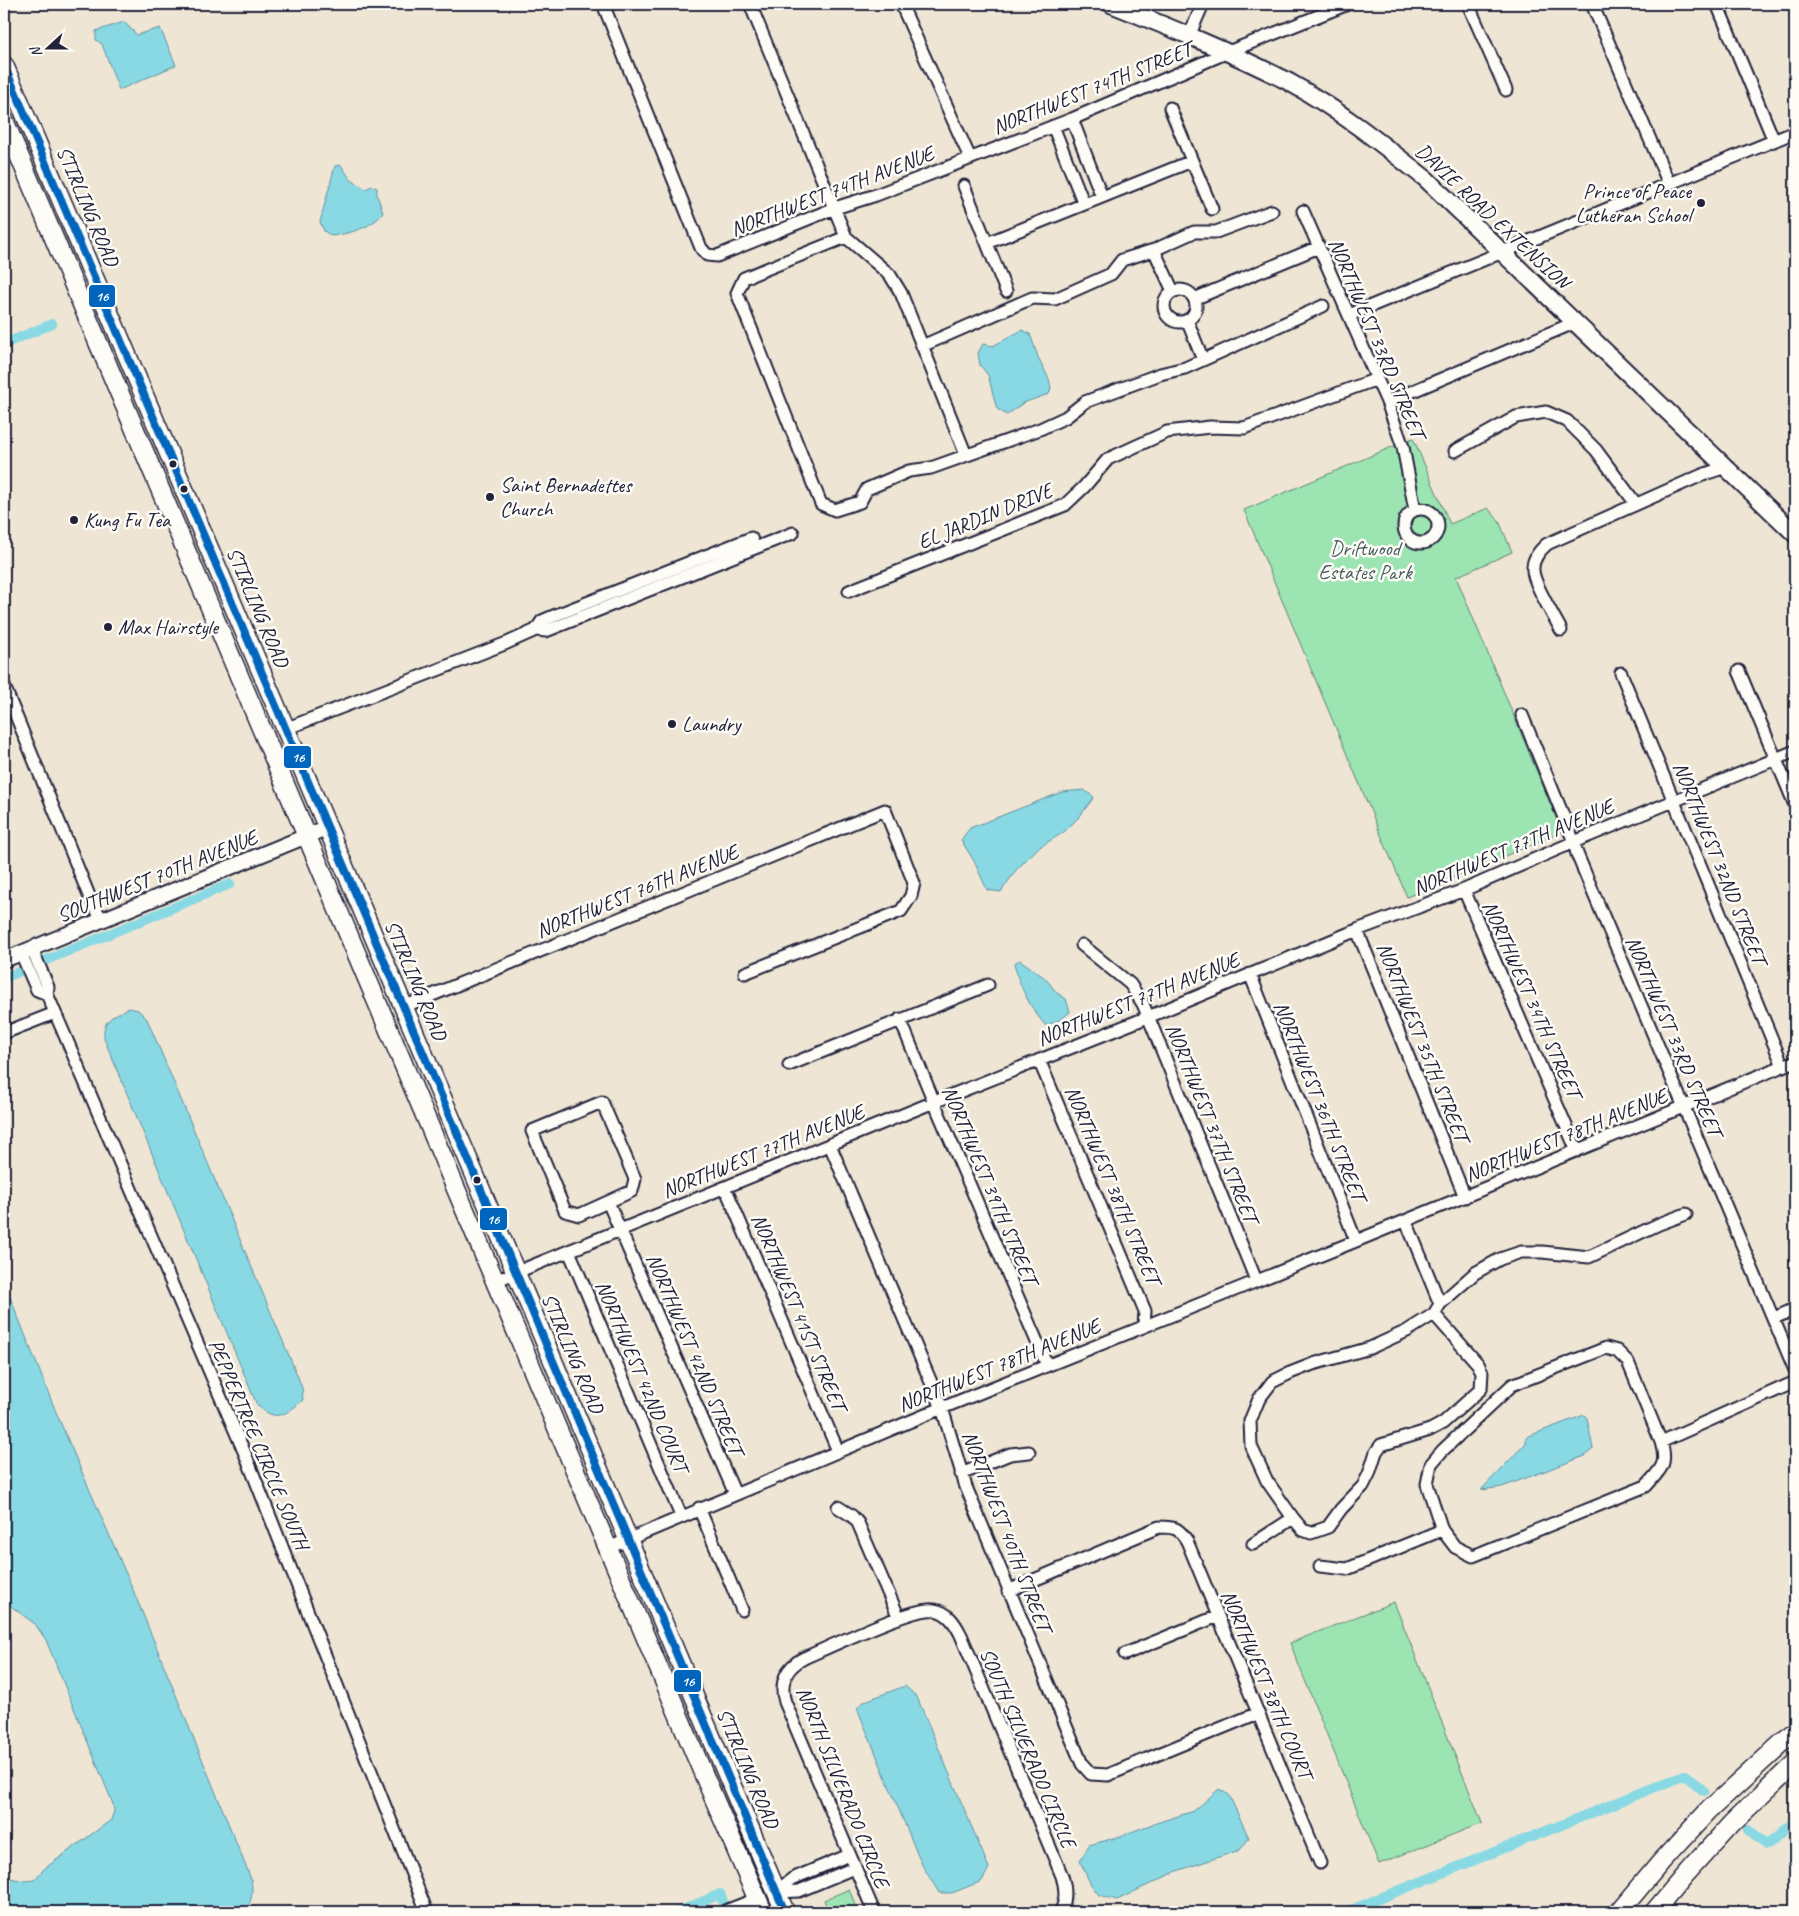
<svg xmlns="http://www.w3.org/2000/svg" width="1799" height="1916" viewBox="0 0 1799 1916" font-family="Caveat,sans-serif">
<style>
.green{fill:#9ce4b2;stroke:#5f8376}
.water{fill:#88d9e3;stroke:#5f90a0}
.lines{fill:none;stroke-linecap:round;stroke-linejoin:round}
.canal{stroke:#88d9e3;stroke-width:10}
.minor-casing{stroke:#22223b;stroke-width:15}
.tertiary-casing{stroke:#22223b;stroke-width:18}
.secondary-casing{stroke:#22223b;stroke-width:20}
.primary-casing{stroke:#22223b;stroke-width:21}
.minor{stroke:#fdfcf7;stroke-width:11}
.tertiary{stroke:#fdfcf7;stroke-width:14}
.secondary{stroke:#fdfcf7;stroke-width:16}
.primary{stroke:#fdfcf7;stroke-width:18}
.bus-1-casing{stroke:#fdfcf7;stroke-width:11}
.bus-1{stroke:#0065bd;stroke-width:8}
.poi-dot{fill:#22223b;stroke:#fdfcf7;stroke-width:2}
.labels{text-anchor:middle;stroke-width:5;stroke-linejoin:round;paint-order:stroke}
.street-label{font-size:21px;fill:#22223b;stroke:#fdfcf7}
.poi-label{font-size:21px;fill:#22223b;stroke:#fdfcf7;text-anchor:start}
.park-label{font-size:21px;fill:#475c5f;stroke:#fdfcf7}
.line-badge{stroke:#fdfcf7;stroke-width:2}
.badge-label{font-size:14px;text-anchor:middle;font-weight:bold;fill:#fff}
</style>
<rect width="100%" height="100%" fill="#eee5d4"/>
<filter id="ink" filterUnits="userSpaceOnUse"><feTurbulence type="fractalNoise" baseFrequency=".02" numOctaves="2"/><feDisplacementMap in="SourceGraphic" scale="10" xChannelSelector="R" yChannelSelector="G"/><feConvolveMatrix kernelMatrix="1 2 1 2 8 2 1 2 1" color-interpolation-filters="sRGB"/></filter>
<g filter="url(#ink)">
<path class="green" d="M1413,438L1450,524L1488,508L1499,521L1512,552L1456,577L1562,832L1407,897L1244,510Z
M1394,1602L1482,1823L1379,1864L1290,1643Z
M849,1889L858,1912H829L824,1900Z"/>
<path class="water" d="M124,22L137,35L160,28L176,65L119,90L102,44L96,40V31Z
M341,165L351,180L366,189L371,186L377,188V195L383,213C372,228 350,233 332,236L324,231L320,222L333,173L335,166Z
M1022,330L1030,334L1038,357L1049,379L1051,388L1049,394L1023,403L1007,415L997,409L988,375L980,365L978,353L983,344L993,346Z
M1084,790L1094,797L1080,816L1064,832L1038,848L1016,870L1001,892L987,890L974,861L961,840L970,828L1062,792Z
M1020,960L1045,978L1057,993L1066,999L1070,1012L1061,1019L1046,1026C1030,1008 1019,986 1014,963Z
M129,1008L138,1010L147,1019L298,1377L302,1388L303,1400C285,1415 276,1423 257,1405L105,1041C100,1021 112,1016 129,1008Z
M4,1282L58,1417L131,1585L251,1879C253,1891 253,1904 242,1912H4V1877L25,1881L34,1880L44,1869L111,1820L114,1811L113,1804L46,1640L35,1624L4,1601Z
M1584,1415L1587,1418L1593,1449L1585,1456L1502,1487L1481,1490L1526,1443V1437Z
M905,1686L917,1697L989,1868L982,1881L952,1893H939L921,1863L857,1708L865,1701Z
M1219,1789L1229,1795L1249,1838L1240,1850L1177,1871L1117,1900L1099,1895L1090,1883L1080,1861L1089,1845L1115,1838L1150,1825L1194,1811Z"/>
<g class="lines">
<path class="canal" d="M4,344L52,324
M44,961L230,884
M4,978L30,967
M1748,1830L1766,1845L1795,1821
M678,1912L720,1894L724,1904
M1346,1912L1685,1775L1704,1791"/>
<defs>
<path id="minor" d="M603,4L701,248L707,255L717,256L835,208L876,195L1072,119L1228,52L1348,4
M750,4L846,237L890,275L901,293L966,455
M901,4L970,158
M1468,4L1506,90
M1592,4L1669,184
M1717,4L1774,141
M1189,36L1203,4
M1170,108L1212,209
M1072,119L1102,197
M1053,126L1084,204
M964,186L1006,291
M1303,211L1387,402L1403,447L1415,510
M846,237L744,278L737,293L821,504L835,510L860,502L867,489L909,471L931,468L1040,429L1066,417L1085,402L1160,374L1185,368L1323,306
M987,243L1192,161
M1154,250L1173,291
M1164 306a16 16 0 1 1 32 0a16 16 0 1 1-32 0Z
M1194,299L1319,247
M1349,315L1795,132
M1187,320L1203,360
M922,346L1032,298L1055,299L1111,274L1122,260L1154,250L1194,232H1216L1272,211
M1387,402L1576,322
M1455,451L1516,417L1546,412L1567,421L1596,450L1636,504
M1404 526a17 17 0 1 1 34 0a17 17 0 1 1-34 0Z
M751,538L755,548L546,631L536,630L542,621L556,615Z
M755,548L793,533
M849,591L1065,505L1084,487L1108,459L1167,432L1210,427L1244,428L1377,379
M1561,630C1555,618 1533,583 1533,570C1532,559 1539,551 1547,544L1702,475L1726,467
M1739,671L1795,805
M1621,673L1783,1066
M4,686L90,898L102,920
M1522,715L1574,842L1577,854L1795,1370
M285,729L507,643L536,630
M1464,890L1577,1151
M1357,930L1465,1197
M1082,945L1130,984L1143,1004L1256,1280
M32,949L48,987L47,994L246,1456L427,1912
M21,953L37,990L47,994
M1250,974L1356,1241
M403,1007L885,810L914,883L911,896L901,911L745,973
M900,1019L934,1102L1047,1365
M4,1033L55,1013
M1039,1060L1145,1311L1144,1326
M789,1065L988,985
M602,1102L635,1179L632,1191L579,1215L565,1211L532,1131Z
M830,1145L942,1408L966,1487L1082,1764L1091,1774L1108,1775L1258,1713
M725,1187L838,1451
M608,1202L735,1494
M1406,1221L1440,1304
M569,1251L681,1516
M495,1281L934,1102L1148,1017L1357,930L1464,890L1574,842L1795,751
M1434,1314L1478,1364L1482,1372L1481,1389L1443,1423L1430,1430L1381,1445L1376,1452L1369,1474L1363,1486L1341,1509L1328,1527L1311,1533L1303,1530L1293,1518L1267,1481L1251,1446L1250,1421L1259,1399L1272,1382L1290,1373L1313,1364L1370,1348L1407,1331L1434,1314L1440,1304L1475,1273L1500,1259L1521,1252H1542L1589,1257L1659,1224L1686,1214
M1774,1318L1795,1309
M1606,1348L1617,1351L1628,1362L1661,1442C1668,1465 1661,1469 1646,1486L1473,1556L1455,1547L1442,1530L1427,1484L1431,1464L1442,1451L1512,1385Z
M1661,1442L1795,1382
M961,1474L1010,1454L1029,1452
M838,1507L852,1516L858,1523L899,1618
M699,1508L742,1610
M1253,1544L1293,1518
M608,1548L942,1408L1356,1241L1795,1061
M1320,1566L1347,1569L1442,1530
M1008,1591L1159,1527C1175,1527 1179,1528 1187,1541L1320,1863
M1125,1654L1218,1616
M776,1892L799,1891L854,1868
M776,1892L792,1879L849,1855
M874,1912L785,1702C779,1683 786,1667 804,1658C827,1648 914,1606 934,1610C948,1612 955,1623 961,1635L1062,1876C1066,1889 1067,1901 1060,1912"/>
<path id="tertiary" d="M4,960L326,828
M727,1912L758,1900"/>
<path id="secondary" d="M1111,4C1171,28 1231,52 1289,82C1338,109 1382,144 1426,179L1795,534"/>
<path id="primary" d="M4,65L455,1128L785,1912
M4,120L706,1780L763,1912
M1619,1912L1661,1862L1709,1810L1795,1731
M1654,1912L1685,1875L1732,1823L1795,1763"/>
</defs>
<use href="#minor" class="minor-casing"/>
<use href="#tertiary" class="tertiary-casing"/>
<use href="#secondary" class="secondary-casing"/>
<use href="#primary" class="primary-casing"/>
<use href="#minor" class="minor"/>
<use href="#tertiary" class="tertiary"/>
<use href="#secondary" class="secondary"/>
<use href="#primary" class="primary"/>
<defs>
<path id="bus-1" d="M4,65L455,1128L785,1912"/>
</defs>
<use href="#bus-1" class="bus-1-casing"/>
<use href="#bus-1" class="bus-1"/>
</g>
</g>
<g class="poi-dot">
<circle cx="1701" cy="203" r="5"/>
<circle cx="173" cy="464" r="4.5"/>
<circle cx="184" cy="489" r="4.5"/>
<circle cx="490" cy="497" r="5"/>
<circle cx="74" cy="520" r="5"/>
<circle cx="108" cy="627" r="5"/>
<circle cx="672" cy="724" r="5"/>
<circle cx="477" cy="1180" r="4.5"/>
</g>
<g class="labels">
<g class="street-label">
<text transform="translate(1092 88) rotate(-22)" y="7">NORTHWEST 74TH STREET</text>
<text transform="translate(832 191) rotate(-21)" y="7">NORTHWEST 74TH AVENUE</text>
<text transform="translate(88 206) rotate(67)" y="7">STIRLING ROAD</text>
<text transform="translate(1493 216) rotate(43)" y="7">DAVIE ROAD EXTENSION</text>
<text transform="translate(1377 338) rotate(67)" y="7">NORTHWEST 33RD STREET</text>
<text transform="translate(985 516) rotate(-22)" y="7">EL JARDIN DRIVE</text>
<text transform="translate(258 607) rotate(67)" y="7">STIRLING ROAD</text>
<text transform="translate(1513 847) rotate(-23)" y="7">NORTHWEST 77TH AVENUE</text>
<text transform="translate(1720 863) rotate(68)" y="7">NORTHWEST 32ND STREET</text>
<text transform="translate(157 876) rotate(-22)" y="7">SOUTHWEST 70TH AVENUE</text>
<text transform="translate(637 891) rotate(-22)" y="7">NORTHWEST 76TH AVENUE</text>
<text transform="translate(416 980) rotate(67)" y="7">STIRLING ROAD</text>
<text transform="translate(1138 999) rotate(-22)" y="7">NORTHWEST 77TH AVENUE</text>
<text transform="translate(1532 999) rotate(66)" y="7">NORTHWEST 34TH STREET</text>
<text transform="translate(1674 1036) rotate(67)" y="7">NORTHWEST 33RD STREET</text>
<text transform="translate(1423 1042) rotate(68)" y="7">NORTHWEST 35TH STREET</text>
<text transform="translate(1320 1101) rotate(68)" y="7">NORTHWEST 36TH STREET</text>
<text transform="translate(1212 1123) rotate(68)" y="7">NORTHWEST 37TH STREET</text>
<text transform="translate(1566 1135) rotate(-22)" y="7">NORTHWEST 78TH AVENUE</text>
<text transform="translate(763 1151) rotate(-22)" y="7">NORTHWEST 77TH AVENUE</text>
<text transform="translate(990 1185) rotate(67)" y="7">NORTHWEST 39TH STREET</text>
<text transform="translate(1113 1185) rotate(67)" y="7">NORTHWEST 38TH STREET</text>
<text transform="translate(799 1312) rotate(67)" y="7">NORTHWEST 41ST STREET</text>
<text transform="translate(573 1353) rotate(67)" y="7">STIRLING ROAD</text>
<text transform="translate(695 1354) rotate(67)" y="7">NORTHWEST 42ND STREET</text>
<text transform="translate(999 1365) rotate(-22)" y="7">NORTHWEST 78TH AVENUE</text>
<text transform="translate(642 1376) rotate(67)" y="7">NORTHWEST 42ND COURT</text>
<text transform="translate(259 1444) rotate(67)" y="7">PEPPERTREE CIRCLE SOUTH</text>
<text transform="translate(1007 1531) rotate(69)" y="7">NORTHWEST 40TH STREET</text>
<text transform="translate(1267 1684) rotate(67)" y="7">NORTHWEST 38TH COURT</text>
<text transform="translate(1028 1748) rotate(67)" y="7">SOUTH SILVERADO CIRCLE</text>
<text transform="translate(748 1768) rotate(67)" y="7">STIRLING ROAD</text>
<text transform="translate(843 1787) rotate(68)" y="7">NORTH SILVERADO CIRCLE</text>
</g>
<g class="poi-label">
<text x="1691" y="198" text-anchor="end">Prince of Peace<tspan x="1691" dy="24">Lutheran School</tspan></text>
<text x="500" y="492">Saint Bernadettes<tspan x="500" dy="24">Church</tspan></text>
<text x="84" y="527">Kung Fu Tea</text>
<text x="118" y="634">Max Hairstyle</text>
<text x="682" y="731">Laundry</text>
</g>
<g class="park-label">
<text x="1365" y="555">Driftwood<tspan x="1365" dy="24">Estates Park</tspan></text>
</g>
</g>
<g class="line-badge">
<rect x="88" y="284" width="28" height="24" rx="5" fill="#0065bd"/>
<rect x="283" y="745" width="29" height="24" rx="5" fill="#0065bd"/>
<rect x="479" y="1207" width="29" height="24" rx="5" fill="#0065bd"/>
<rect x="673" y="1669" width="29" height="24" rx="5" fill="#0065bd"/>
</g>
<g class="badge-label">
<text x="102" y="301">16</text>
<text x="298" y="762">16</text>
<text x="493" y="1224">16</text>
<text x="688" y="1686">16</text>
</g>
<rect width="1799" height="1916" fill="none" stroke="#fdfcf7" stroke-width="20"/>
<rect x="10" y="10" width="1779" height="1896" fill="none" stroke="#22223b" stroke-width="2" filter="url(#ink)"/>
<g transform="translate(48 48) rotate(249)" stroke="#fdfcf7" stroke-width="4" paint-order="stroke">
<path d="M0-4L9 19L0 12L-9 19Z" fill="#22223b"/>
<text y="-8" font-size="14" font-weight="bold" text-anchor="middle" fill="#22223b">N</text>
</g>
</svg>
